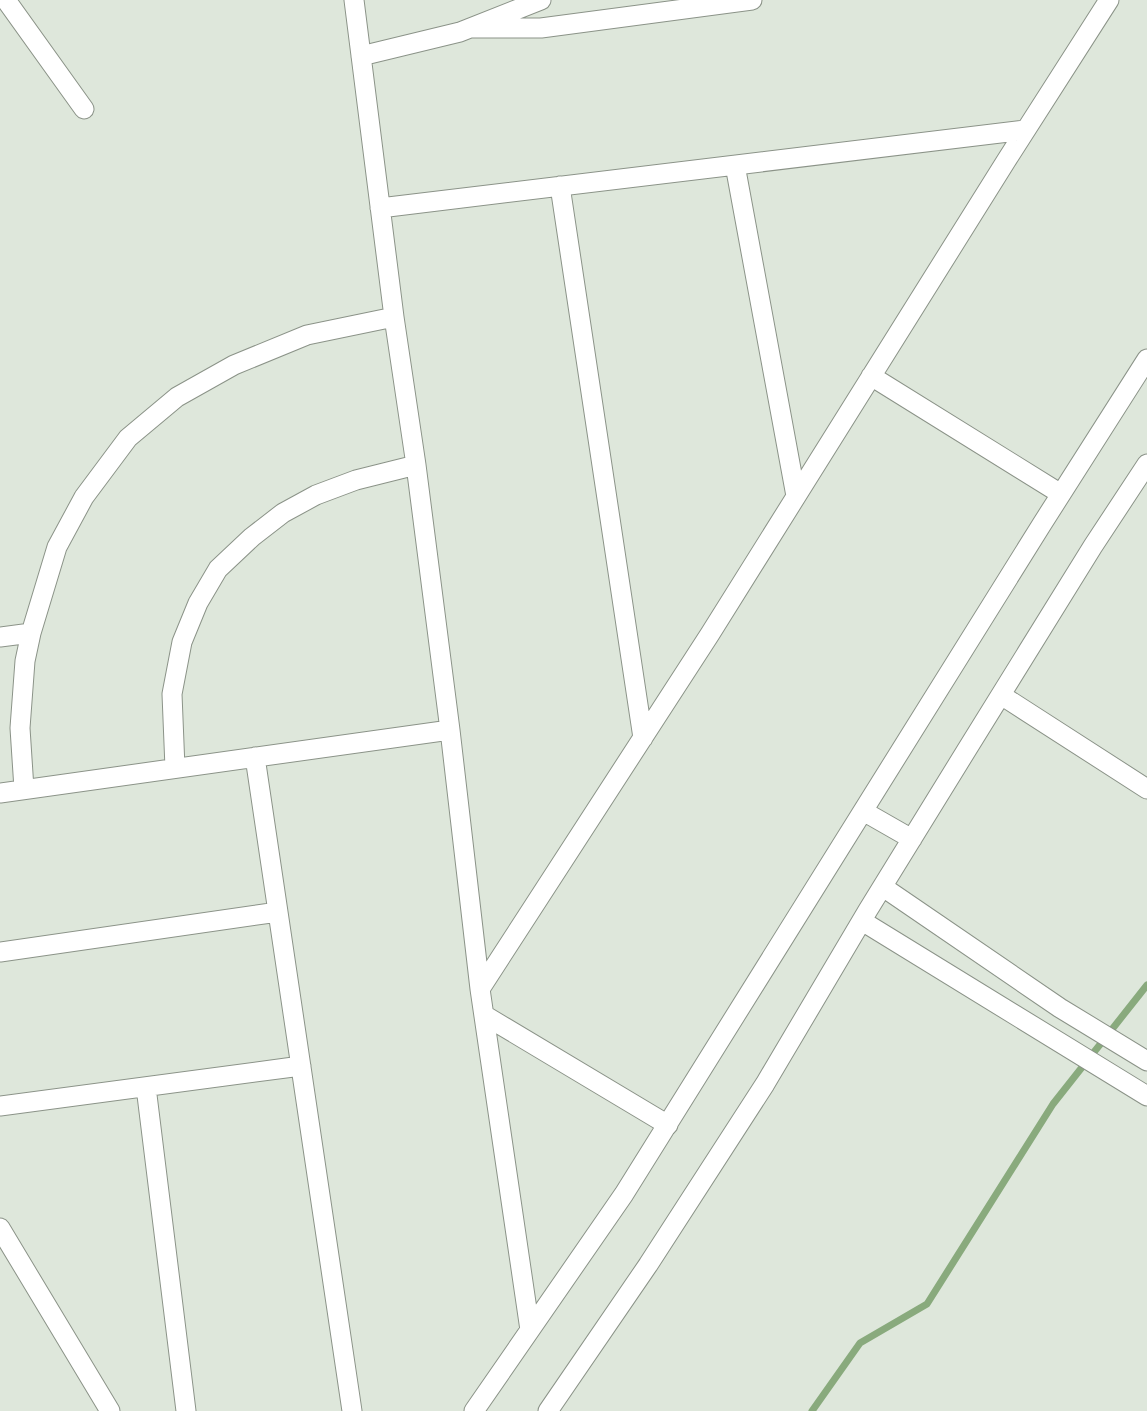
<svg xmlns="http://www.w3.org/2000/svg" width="1147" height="1411" viewBox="0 0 1147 1411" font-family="Cabin,sans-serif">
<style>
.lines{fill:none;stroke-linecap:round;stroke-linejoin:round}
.stream{stroke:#89aa7d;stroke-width:7}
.street-casing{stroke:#8b9388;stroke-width:21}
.street{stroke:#fff;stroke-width:19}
</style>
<rect width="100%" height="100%" fill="#dee7db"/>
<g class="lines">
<path class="stream" d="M812,1411L860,1343L927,1304L1053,1104L1147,985"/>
<defs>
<path id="street" d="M6,0L84,109
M354,0L394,317L416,465L450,730L480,989L530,1330
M470,28H541L752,0
M361,56L460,32L541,0
M735,165L796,496
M560,186L643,738
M380,208L1025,130
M871,376L1061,494
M0,637L31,633
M1001,695L1147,789
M255,757L352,1411
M175,768L172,694L182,642L198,603L218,569L252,537L283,513L316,495L356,480L416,465
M24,789L20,728L25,661L31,633L57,547L84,497L128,438L177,397L234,365L307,335L394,317
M0,793L450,730
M863,811L912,839
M883,887L1060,1008L1147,1061
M862,921L1147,1096
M0,952L278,912
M480,989L710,634L1006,161L1109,0
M484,1015L668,1125
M146,1087L186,1411
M0,1106L301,1066
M0,1228L110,1411
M474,1411L624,1194L1042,524L1147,359
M548,1411L648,1265L765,1084L868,910L966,751L1093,546L1147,464"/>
</defs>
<use href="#street" class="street-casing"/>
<use href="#street" class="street"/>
</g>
</svg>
